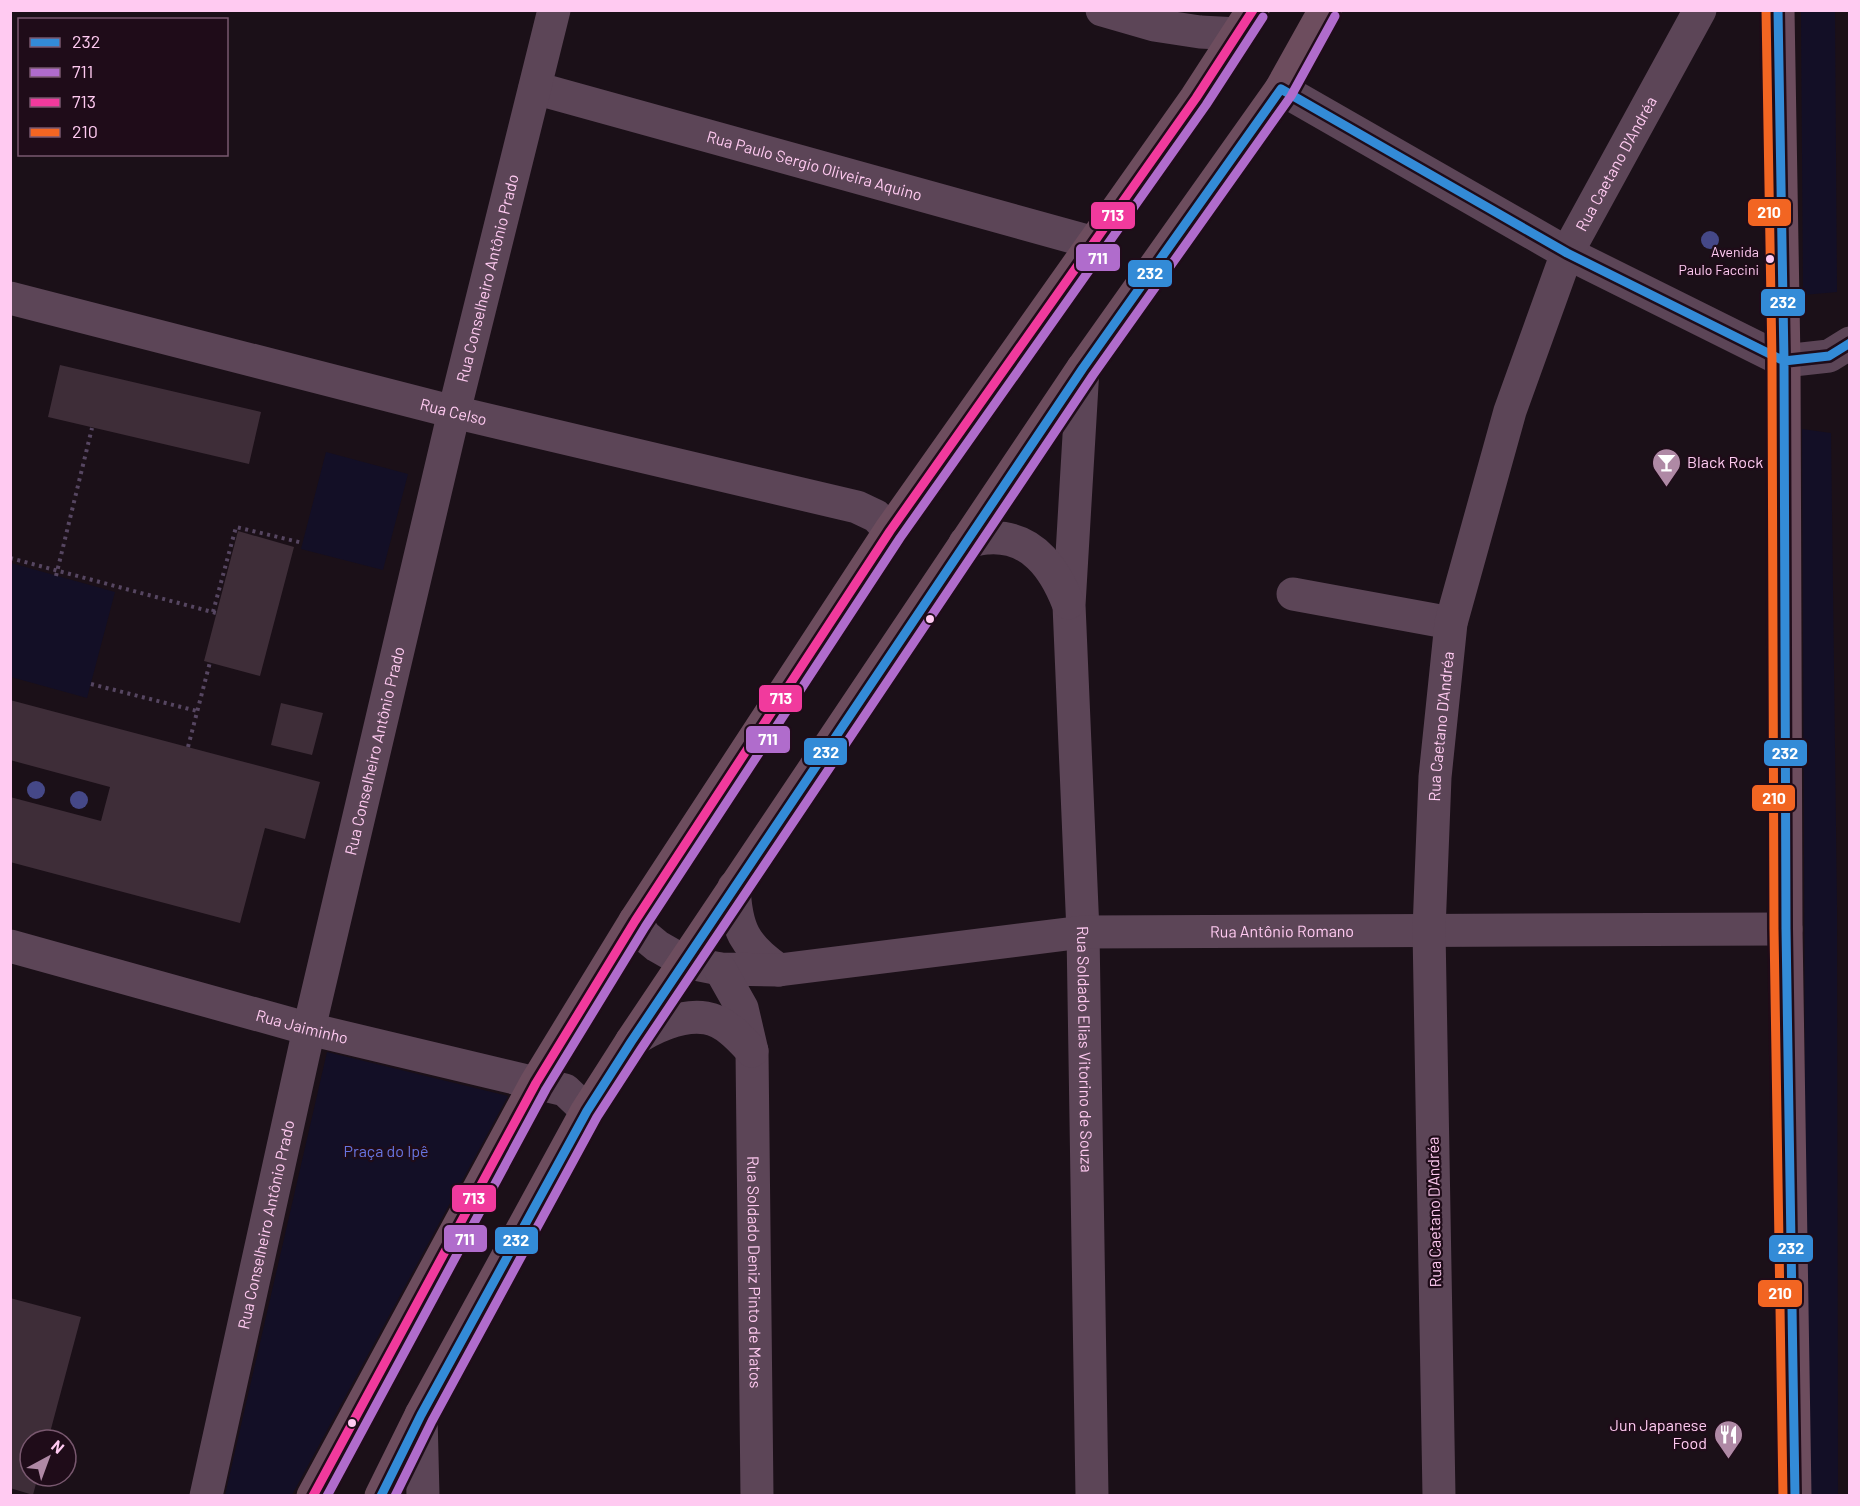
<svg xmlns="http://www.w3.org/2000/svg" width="1860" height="1506" viewBox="0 0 1860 1506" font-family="Barlow,sans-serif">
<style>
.green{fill:#130f26}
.building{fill:#3e2d38}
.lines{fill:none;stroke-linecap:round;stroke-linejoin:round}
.path{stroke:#564661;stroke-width:4;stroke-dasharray:3 4.5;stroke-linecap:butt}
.minor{stroke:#5c4557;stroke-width:33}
.major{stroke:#6d4d5e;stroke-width:33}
.bus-1-casing{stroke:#1f0c19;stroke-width:14}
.bus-2-casing{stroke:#1f0c19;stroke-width:14}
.bus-3-casing{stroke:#1f0c19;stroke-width:14}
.bus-4-casing{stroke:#1f0c19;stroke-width:14}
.bus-1{stroke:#338bd7;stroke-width:9}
.bus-2{stroke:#b06ccc;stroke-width:9}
.bus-3{stroke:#f13a9d;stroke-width:9}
.bus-4{stroke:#f26522;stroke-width:9}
.tree{fill:#454887}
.bus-dot{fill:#ffcaf1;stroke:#1f0c19;stroke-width:2}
.labels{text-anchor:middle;stroke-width:4.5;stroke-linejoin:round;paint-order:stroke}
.bus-label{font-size:14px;fill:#ffcaf1;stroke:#1f0c19;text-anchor:end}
.street-label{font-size:16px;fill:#ffcaf1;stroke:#1f0c19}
.poi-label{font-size:16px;fill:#ffcaf1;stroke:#1f0c19;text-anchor:start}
.park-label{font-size:16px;fill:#6875e1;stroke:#1f0c19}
.line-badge{stroke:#1f0c19;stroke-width:2}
.badge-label{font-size:16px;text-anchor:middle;font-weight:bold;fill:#fff}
</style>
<rect width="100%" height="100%" fill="#1b1018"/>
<path class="green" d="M1801,11H1835L1837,292L1803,295Z
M1802,429L1831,433L1837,905L1838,1496L1807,1495Z
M326,452L408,474L383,570L301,549Z
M11,563L115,592L87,698L11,677Z
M327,1052L508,1096L292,1495H225Z"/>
<path class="building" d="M60,365L261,412L249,464L48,417Z
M238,531L294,547L260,676L204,661Z
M10,700L320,782L305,839L265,828L240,923L10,862V797L101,821L110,787L10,760Z
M281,703L323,713L312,755L271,745Z
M10,1298L81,1317L48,1440H30V1476H38L33,1495L10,1488Z"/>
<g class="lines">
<path class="path" d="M10,558L216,613
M56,576L92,428
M213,612L236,527L303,543
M91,684L197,711
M188,747L210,662"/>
<g class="minor">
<path d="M1102,10L1154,25L1200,32L1239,34"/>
<path id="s1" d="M535,88L1094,243"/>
<path d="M1281,89L1567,253L1784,361L1829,356L1850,343"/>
<path id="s2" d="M10,298L454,412L857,507L876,516L890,531"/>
<path id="s3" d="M1083,368L1069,605L1083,932L1092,1496"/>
<path d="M965,543C972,541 980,538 988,538C1031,535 1054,567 1068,603"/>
<path d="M1293,594L1451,623"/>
<path d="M734,887C736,929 744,946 779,970"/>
<path id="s4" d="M635,921L645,936L657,946L685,962L720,969L779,970L1083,932L1786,929"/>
<path id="s5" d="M10,946L309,1029L565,1090L587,1111"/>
<path id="s6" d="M720,969L742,1008L752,1051L757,1496"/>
<path d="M631,1042C651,1028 681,1014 706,1018C725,1021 740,1038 752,1051"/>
<path d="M421,1415L423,1496"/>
<path id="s7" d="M206,1496L309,1029L454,412L554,10"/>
<path id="s8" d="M1439,1496L1429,930L1435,777L1451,623L1510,411L1567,253L1700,10"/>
</g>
<path class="major" d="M1778,10L1784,361L1786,929L1795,1496
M313,1496L536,1083L635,921L890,531L1196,98L1253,10
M381,1496L421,1415L587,1111L631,1042L1083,368L1281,89L1325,10"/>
<defs>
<path id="bus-1" d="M1778,10L1784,361L1786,929L1795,1496
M381,1496L421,1415L587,1111L631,1042L1083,368L1281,89L1567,253L1784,361L1829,356L1850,343"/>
<path id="bus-2" d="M327,1496L546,1089L645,927L900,538L1206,105L1263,17
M395,1496L432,1421L597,1117L641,1049L1093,375L1291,96L1335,16"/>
<path id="bus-3" d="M313,1496L536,1083L635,921L890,531L1196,98L1253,10"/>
<path id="bus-4" d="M1766,10L1772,361L1774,929L1783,1496"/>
</defs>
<use href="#bus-1" class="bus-1-casing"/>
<use href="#bus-2" class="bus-2-casing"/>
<use href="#bus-3" class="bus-3-casing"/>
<use href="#bus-4" class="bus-4-casing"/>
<use href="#bus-1" class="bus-1"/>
<use href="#bus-2" class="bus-2"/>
<use href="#bus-3" class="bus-3"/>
<use href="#bus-4" class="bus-4"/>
</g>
<g class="tree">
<circle cx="1710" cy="240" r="9"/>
<circle cx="36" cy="790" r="9"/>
<circle cx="79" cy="800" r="9"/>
</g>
<defs>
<symbol id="bar-pin" viewBox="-11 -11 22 30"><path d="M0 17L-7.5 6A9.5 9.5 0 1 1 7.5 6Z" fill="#af89a5" stroke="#1f0c19"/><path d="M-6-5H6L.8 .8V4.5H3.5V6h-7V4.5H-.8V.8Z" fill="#fff"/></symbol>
<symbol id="restaurant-pin" viewBox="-11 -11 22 30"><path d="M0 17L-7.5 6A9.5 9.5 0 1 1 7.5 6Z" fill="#af89a5" stroke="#1f0c19"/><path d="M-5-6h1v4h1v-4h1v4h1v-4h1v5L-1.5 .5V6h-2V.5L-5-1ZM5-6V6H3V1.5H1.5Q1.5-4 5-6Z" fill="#fff"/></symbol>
</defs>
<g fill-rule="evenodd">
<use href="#bar-pin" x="1650" y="446" width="33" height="45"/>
<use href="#restaurant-pin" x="1712" y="1418" width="33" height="45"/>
</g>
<g class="bus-dot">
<circle cx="1770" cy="259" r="5"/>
<circle cx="930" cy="619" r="5"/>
<circle cx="352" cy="1423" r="5"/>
</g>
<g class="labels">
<g class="bus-label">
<text x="1759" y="257">Avenida<tspan x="1759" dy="18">Paulo Faccini</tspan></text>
</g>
<g class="street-label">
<text dy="6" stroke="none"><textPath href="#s8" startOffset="1364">Rua Caetano D'Andréa</textPath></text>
<text dy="6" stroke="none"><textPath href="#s1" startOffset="290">Rua Paulo Sergio Oliveira Aquino</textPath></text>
<text dy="6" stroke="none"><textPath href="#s7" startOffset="1250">Rua Conselheiro Antônio Prado</textPath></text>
<text dy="6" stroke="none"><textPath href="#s2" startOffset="458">Rua Celso</textPath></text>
<text dy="6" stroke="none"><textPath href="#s8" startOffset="770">Rua Caetano D'Andréa</textPath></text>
<text dy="6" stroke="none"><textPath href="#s7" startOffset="764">Rua Conselheiro Antônio Prado</textPath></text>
<text dy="6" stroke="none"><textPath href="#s4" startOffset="666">Rua Antônio Romano</textPath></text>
<text dy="6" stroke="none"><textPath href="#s5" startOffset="303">Rua Jaiminho</textPath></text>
<text dy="6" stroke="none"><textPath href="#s3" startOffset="682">Rua Soldado Elias Vitorino de Souza</textPath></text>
<text transform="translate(1434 1212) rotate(-91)" y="6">Rua Caetano D'Andréa</text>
<text dy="6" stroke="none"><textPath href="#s7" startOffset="278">Rua Conselheiro Antônio Prado</textPath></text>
<text dy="6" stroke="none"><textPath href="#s6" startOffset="310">Rua Soldado Deniz Pinto de Matos</textPath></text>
</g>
<g class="poi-label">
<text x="1687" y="468">Black Rock</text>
<text x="1707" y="1431" text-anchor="end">Jun Japanese<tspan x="1707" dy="18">Food</tspan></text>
</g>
<g class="park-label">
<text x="386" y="1157">Praça do Ipê</text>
</g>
</g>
<g class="line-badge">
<rect x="1747" y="198" width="45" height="29" rx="6" fill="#f26522"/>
<rect x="1090" y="201" width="46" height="29" rx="6" fill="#f13a9d"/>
<rect x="1075" y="243" width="46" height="29" rx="6" fill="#b06ccc"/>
<rect x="1127" y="259" width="46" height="29" rx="6" fill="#338bd7"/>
<rect x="1760" y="288" width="46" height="29" rx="6" fill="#338bd7"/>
<rect x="758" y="684" width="45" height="29" rx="6" fill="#f13a9d"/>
<rect x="745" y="725" width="46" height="29" rx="6" fill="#b06ccc"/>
<rect x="803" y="737" width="45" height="29" rx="6" fill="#338bd7"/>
<rect x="1763" y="739" width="45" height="28" rx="6" fill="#338bd7"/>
<rect x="1751" y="784" width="45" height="28" rx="6" fill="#f26522"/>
<rect x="451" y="1184" width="46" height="29" rx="6" fill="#f13a9d"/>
<rect x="443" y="1224" width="45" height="29" rx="6" fill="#b06ccc"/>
<rect x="494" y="1226" width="45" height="29" rx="6" fill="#338bd7"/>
<rect x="1768" y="1234" width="46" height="29" rx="6" fill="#338bd7"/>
<rect x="1757" y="1279" width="46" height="29" rx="6" fill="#f26522"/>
</g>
<g class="badge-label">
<text x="1769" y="218">210</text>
<text x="1113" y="221">713</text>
<text x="1098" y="264">711</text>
<text x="1150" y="279">232</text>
<text x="1783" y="308">232</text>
<text x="781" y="704">713</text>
<text x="768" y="745">711</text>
<text x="826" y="758">232</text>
<text x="1785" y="759">232</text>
<text x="1774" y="804">210</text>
<text x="474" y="1204">713</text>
<text x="465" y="1245">711</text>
<text x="516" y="1246">232</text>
<text x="1791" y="1254">232</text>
<text x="1780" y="1299">210</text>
</g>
<rect width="1860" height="1506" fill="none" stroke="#ffcaf1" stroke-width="24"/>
<rect x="18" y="18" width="210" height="138" fill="#1f0c19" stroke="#79586f" stroke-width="1.5"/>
<rect x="30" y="38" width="30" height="9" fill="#338bd7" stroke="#79586f" stroke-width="1.5"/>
<text x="72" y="48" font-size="18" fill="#ffcaf1">232</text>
<rect x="30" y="68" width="30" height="9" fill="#b06ccc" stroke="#79586f" stroke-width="1.5"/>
<text x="72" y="78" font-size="18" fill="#ffcaf1">711</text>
<rect x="30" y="98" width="30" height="9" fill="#f13a9d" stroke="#79586f" stroke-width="1.5"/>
<text x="72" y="108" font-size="18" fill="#ffcaf1">713</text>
<rect x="30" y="128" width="30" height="9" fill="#f26522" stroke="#79586f" stroke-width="1.5"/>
<text x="72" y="138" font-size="18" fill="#ffcaf1">210</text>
<g transform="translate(48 1458) rotate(41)"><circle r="28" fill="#1f0c19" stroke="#79586f" stroke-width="1.5"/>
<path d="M0-4.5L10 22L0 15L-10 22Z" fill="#af89a5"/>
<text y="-9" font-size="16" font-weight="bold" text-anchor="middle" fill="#ffcaf1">N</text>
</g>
</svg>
